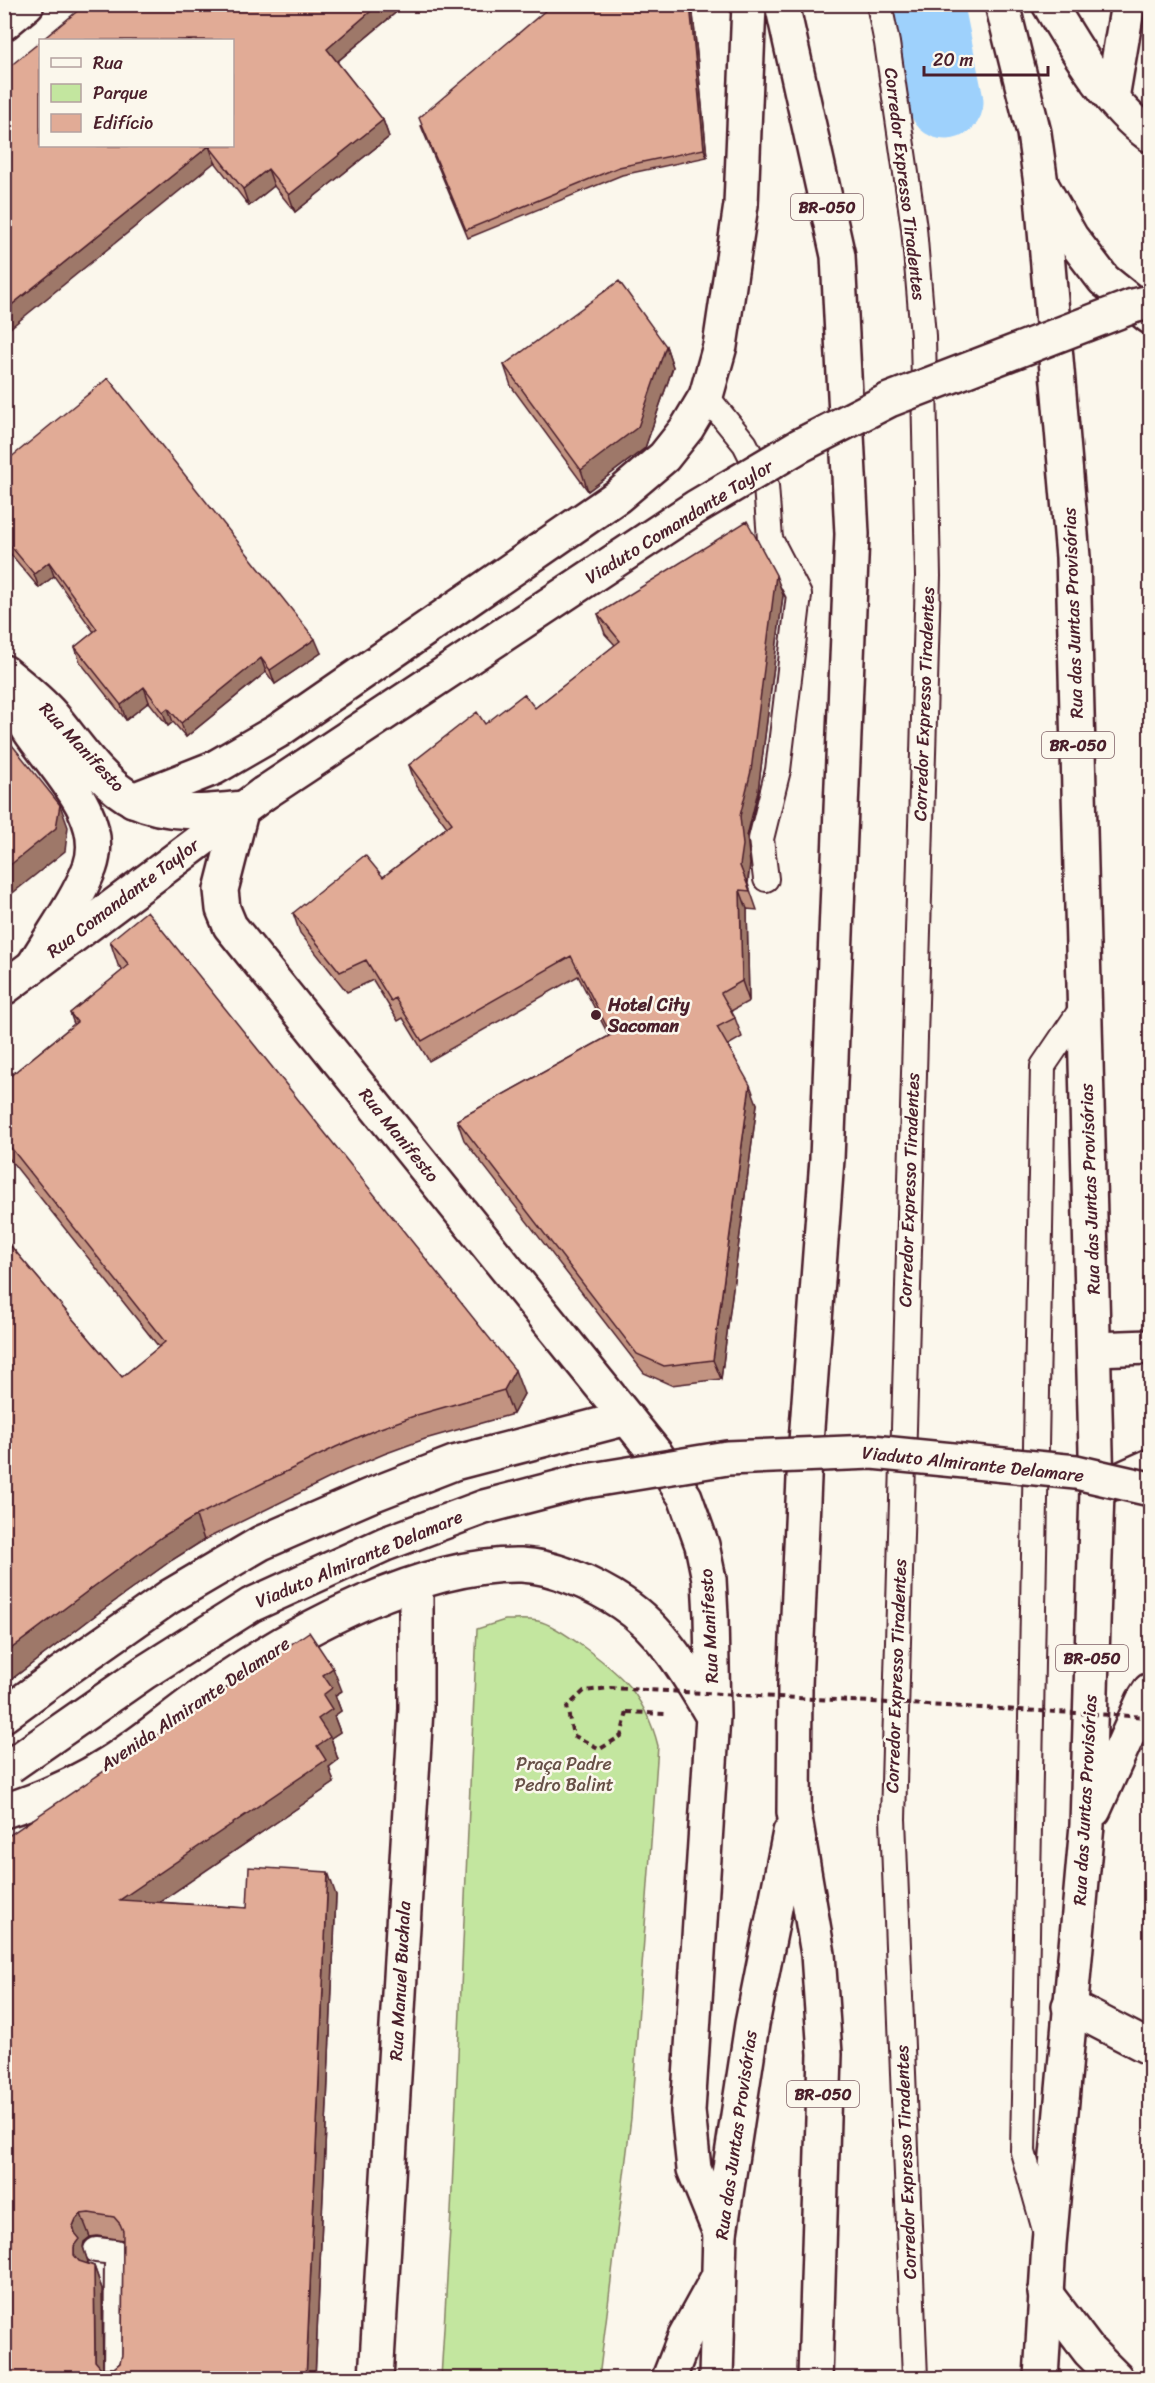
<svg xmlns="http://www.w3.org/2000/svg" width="1155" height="2383" viewBox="0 0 1155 2383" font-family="Sriracha,sans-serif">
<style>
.green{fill:#c3e69f;stroke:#868265;stroke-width:1.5}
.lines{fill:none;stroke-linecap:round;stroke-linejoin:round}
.river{stroke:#9ed1fc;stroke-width:75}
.service-casing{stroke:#4a1f2b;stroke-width:28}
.minor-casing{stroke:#4a1f2b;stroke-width:38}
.secondary-casing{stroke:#4a1f2b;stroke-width:38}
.primary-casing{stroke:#4a1f2b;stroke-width:38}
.trunk-casing{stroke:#4a1f2b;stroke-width:38}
.path{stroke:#4a1f2b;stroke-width:4;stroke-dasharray:6 4.5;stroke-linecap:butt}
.service{stroke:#fbf7ec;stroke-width:24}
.minor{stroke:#fbf7ec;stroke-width:33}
.secondary{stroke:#fbf7ec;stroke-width:33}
.primary{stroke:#fbf7ec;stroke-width:33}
.trunk{stroke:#fbf7ec;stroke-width:33}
.primary-bridge-casing{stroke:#4a1f2b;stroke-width:38;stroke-linecap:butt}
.path-bridge{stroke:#4a1f2b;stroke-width:4;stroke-dasharray:6 4.5;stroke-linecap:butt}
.primary-bridge{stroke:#fbf7ec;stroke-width:33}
.wall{fill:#c29381;stroke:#4a1f2b;stroke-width:1.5;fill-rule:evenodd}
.shaded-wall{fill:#9e7869;stroke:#4a1f2b;stroke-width:1.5}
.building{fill:#e1ab96;stroke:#4a1f2b;stroke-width:1.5;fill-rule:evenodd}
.poi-dot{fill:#4a1f2b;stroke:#fbf7ec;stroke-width:2}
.labels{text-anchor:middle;stroke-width:5;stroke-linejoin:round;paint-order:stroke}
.shield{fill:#fbf7ec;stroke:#7f6065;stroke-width:1.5}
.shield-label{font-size:16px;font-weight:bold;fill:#4a1f2b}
.street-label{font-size:18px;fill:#4a1f2b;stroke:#fbf7ec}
.poi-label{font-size:18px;font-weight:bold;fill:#4a1f2b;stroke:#fbf7ec;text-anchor:start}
.park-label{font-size:18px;fill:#685148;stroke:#fbf7ec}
</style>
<rect width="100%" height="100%" fill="#fbf7ec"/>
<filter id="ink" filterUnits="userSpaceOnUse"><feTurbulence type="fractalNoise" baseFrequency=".0167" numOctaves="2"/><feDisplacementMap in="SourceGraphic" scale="12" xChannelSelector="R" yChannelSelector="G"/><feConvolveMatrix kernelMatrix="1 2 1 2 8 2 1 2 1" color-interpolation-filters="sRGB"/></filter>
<g filter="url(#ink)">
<path class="green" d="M505,1620C516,1620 528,1619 538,1621C558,1625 609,1665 624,1681C640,1697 653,1724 658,1746L631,2118L599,2378H441L451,2212L477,1629Z"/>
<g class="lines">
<path class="river" d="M926,4L946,102"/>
<defs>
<path id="service" d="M879,4L887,43L914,228L923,336L928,576L893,1819L915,2378
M706,396L745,444L766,486L770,539L799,595L778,770L761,839L766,879
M1045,2230L1023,2152L1043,1066L1085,1004
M96,2250L115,2252L117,2255L116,2378"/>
<path id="minor" d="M4,23L27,4
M1112,98L1128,4
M1041,184L1071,237L1104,280L1150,317
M1094,1349L1150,1347
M1101,1488L1150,1466
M4,1715L65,1670L169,1597L261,1543L369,1496L454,1463L627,1418
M1069,2006L1150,2048
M376,2378L416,1709V1584"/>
<path id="secondary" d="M4,672C21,686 38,699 52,715C75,742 102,785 134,800C169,816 205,812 242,808L221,890L223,909L230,926L656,1454L685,1497L702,1545L709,1579L711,1616L713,1716L688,2111L694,2169L720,2233
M5,675C12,694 18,712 29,730C54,768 108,816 90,867C77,901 53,933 35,963
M4,1811C42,1799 77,1784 111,1762C149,1738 183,1707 221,1682C302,1628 421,1563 521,1565C553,1566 595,1585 622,1603C662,1629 688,1674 712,1715
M1045,2293L1089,2351L1116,2378
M669,2378L685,2337L718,2277"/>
<path id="primary" d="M4,988L263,794"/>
<path id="trunk" d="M782,4L838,256L852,534L827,1159L805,1455L795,1685L794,1812L818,1954L825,2054L815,2378
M1002,4L1034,133L1041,184L1073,557L1097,1490L1087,1825L1049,2244L1041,2378
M1049,4C1076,49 1108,105 1150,135
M133,800L214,768L278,731L618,496L664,457L687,428L706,396L720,346L741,205L749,4
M1094,1810L1143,1701L1150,1690
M716,2378L720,2233L752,2024L790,1832"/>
</defs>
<use href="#service" class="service-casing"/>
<use href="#minor" class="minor-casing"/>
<use href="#secondary" class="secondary-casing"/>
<use href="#primary" class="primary-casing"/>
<use href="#trunk" class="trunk-casing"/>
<path class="path" d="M627,1712L665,1714"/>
<use href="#service" class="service"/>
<use href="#minor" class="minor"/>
<use href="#secondary" class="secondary"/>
<use href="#primary" class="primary"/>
<use href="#trunk" class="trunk"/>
<defs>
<path id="primary-bridge" d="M263,794L696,507L799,446L889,400L1133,306L1150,302
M10,1766L145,1672L251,1605L385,1544L484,1507L580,1482L727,1458L872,1452L1076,1472L1150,1489"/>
</defs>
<use href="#primary-bridge" class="primary-bridge-casing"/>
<path class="path-bridge" d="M627,1712L621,1736L600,1749L573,1735L567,1707L584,1691L610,1688L1150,1717"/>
<use href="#primary-bridge" class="primary-bridge"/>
</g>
<path class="wall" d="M406,4L337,62L383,120L389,137L295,212L274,186L249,206L215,162L4,71Z
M692,4L707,157L622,175L468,238L421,126Z
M666,346L673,367L645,448L588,491L511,386L504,365Z
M4,463L321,653L275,684L266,672L186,737L173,722L168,726L149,702L126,720L80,662L75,647L94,632L54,576L39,588L4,546Z
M783,595L758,791L747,836L750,864L748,884L757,910L747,909L749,1001L731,1011L735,1018L742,1037L728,1045L757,1104L721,1379L671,1385L644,1373L464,1140L457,1120L609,1036L578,976L429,1061L403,1018L398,1021L373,980L347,992L300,933L293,913L383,877L447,827L416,785L409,765L485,724L535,708L615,645L605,634L598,614Z
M110,941L524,1394L513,1414L425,1439L384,1454L344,1471L204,1540L172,1560L97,1614L4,1685V1238L122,1377L159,1347L4,1152V1081L74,1024L70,1013L123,970L118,965Z
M342,1691L335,1695L341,1711L334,1716L340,1732L331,1738L338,1760L329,1767L334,1783L159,1902L247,1908L336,1895L315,2379H4V1839ZM97,2236L123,2240L122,2355L120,2363L114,2368H103L102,2289L94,2266L87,2263L88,2262L83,2247L84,2242L90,2237Z"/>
<path class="shaded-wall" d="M379,4H406L333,65L327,49Z
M690,4H692L707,157L704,149Z
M383,120L389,137L295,212L289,195Z
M209,146L215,162L4,333V311Z
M268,169L274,186L249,206L243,189Z
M666,346L673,367L645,448L588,491L581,470Z
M49,562L54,576L39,588L34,574Z
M776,575L783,595L758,791L747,836L750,864L747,886L740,866V816Z
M315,639L321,653L275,684L270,670Z
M261,658L266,672L186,737L181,723Z
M144,687L149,702L126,720L121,705Z
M168,708L173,722L168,726L163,712Z
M60,805L68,827L65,851L4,900V870Z
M740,890L747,909L749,1001L742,981Z
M750,1085L757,1104L721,1379L713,1360Z
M515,1370L524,1394L513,1414L504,1390Z
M196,1516L204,1540L172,1560L97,1614L4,1685V1654L89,1590L163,1536Z
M333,1668L342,1691L335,1695L341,1711L334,1716L340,1732L331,1738L338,1760L329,1767L334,1783L129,1923L120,1900L317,1746L318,1719L323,1695V1675Z
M328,1872L336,1895L315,2379H306Z
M81,2214L90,2237L84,2242L83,2247L88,2262L82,2270L74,2255V2247L75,2233L73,2226L76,2219Z
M94,2266L102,2289L103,2379L95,2361Z"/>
<path class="building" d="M86,4H379L327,49L383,120L289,195L268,169L243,189L209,146H232V40H42Z
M553,4H690L704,149L619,167L466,230L419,118Z
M40,42V146H209L4,311V71Z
M619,281L666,346L638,427L581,470L504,365Z
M108,378L315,639L270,670L261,658L181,723L168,708L163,712L144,687L121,705L75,647L97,629L49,562L34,574L4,538V463Z
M747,521L776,575L751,771L740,816L743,845L740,866L750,891L740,890L742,981L721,993L735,1018L717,1027L750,1085L713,1360L664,1366L637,1354L457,1120L611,1035L571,956L422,1041L395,998L391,1001L366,960L340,972L293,913L365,855L383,877L452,823L409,765L477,712L485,724L524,694L535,708L620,641L598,614Z
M4,735L60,805L56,828L4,870Z
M147,911L515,1370L504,1390L417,1415L375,1430L336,1447L196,1516L163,1536L89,1590L4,1654V1238L122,1377L165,1342L4,1139V1081L77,1022L70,1013L129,965L110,941Z
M309,1632L333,1668L323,1675L332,1688L323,1695L332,1709L318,1719L330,1737L317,1746L326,1760L120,1900L247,1908L249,1867L328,1872L306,2379H4V1839ZM89,2213L114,2217L120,2224L123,2231L122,2355L120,2363L114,2368H101L95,2361L94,2266L79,2261L74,2255V2247L80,2239L75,2233L73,2226L76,2219L81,2214Z"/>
</g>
<circle class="poi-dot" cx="596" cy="1015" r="6"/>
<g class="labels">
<g class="shield">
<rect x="791" y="194" width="72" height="26" rx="4.5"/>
<rect x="1042" y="732" width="72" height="26" rx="4.5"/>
<rect x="1056" y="1645" width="72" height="26" rx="4.5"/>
<rect x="787" y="2081" width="72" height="26" rx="4.5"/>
</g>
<g class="shield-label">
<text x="827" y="213">BR-050</text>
<text x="1078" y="751">BR-050</text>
<text x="1092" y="1664">BR-050</text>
<text x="823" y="2100">BR-050</text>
</g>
<g class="street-label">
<text transform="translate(905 184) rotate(83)" y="6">Corredor Expresso Tiradentes</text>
<text transform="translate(679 522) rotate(-32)" y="6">Viaduto Comandante Taylor</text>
<text transform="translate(1073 613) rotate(-92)" y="6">Rua das Juntas Provisórias</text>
<text transform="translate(924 704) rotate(-88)" y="6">Corredor Expresso Tiradentes</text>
<text transform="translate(82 747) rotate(47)" y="6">Rua Manifesto</text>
<text transform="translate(123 898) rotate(-37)" y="6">Rua Comandante Taylor</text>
<text transform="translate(399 1135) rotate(51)" y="6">Rua Manifesto</text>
<text transform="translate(1090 1189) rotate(-92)" y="6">Rua das Juntas Provisórias</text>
<text transform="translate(909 1190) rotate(-88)" y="6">Corredor Expresso Tiradentes</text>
<text transform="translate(973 1464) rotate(6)" y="6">Viaduto Almirante Delamare</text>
<text transform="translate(359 1559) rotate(-23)" y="6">Viaduto Almirante Delamare</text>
<text transform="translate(709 1626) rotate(-93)" y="6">Rua Manifesto</text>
<text transform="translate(896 1676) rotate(-88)" y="6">Corredor Expresso Tiradentes</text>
<text transform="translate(195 1704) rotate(-34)" y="6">Avenida Almirante Delamare</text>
<text transform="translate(1085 1800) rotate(-87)" y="6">Rua das Juntas Provisórias</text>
<text transform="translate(400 1981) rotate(-87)" y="6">Rua Manuel Buchala</text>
<text transform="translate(736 2135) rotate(-82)" y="6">Rua das Juntas Provisórias</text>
<text transform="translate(906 2162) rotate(-92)" y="6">Corredor Expresso Tiradentes</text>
</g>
<g class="poi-label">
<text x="608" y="1011">Hotel City<tspan x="608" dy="21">Sacoman</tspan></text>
</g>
<g class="park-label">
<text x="564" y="1770">Praça Padre<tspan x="564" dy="21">Pedro Balint</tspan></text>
</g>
</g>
<rect width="1155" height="2383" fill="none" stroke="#fbf7ec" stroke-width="24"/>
<rect x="12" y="12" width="1131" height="2359" fill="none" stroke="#4a1f2b" stroke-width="2" filter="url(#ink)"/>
<rect x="39" y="39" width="195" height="108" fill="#fbf7ec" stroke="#b4a19f" stroke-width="1.5"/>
<rect x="51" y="58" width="30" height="9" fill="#fbf7ec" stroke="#b4a19f" stroke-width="1.5"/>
<text x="93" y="69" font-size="18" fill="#4a1f2b">Rua</text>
<rect x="51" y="84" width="30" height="18" fill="#c3e69f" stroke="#b4a19f" stroke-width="1.5"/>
<text x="93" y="99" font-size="18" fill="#4a1f2b">Parque</text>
<rect x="51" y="114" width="30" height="18" fill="#e1ab96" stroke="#b4a19f" stroke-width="1.5"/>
<text x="93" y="129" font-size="18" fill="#4a1f2b">Edifício</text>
<path d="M924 66v9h124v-9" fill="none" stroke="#4a1f2b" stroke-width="3"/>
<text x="933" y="66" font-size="18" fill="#4a1f2b" stroke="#fbf7ec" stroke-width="4.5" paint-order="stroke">20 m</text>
</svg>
